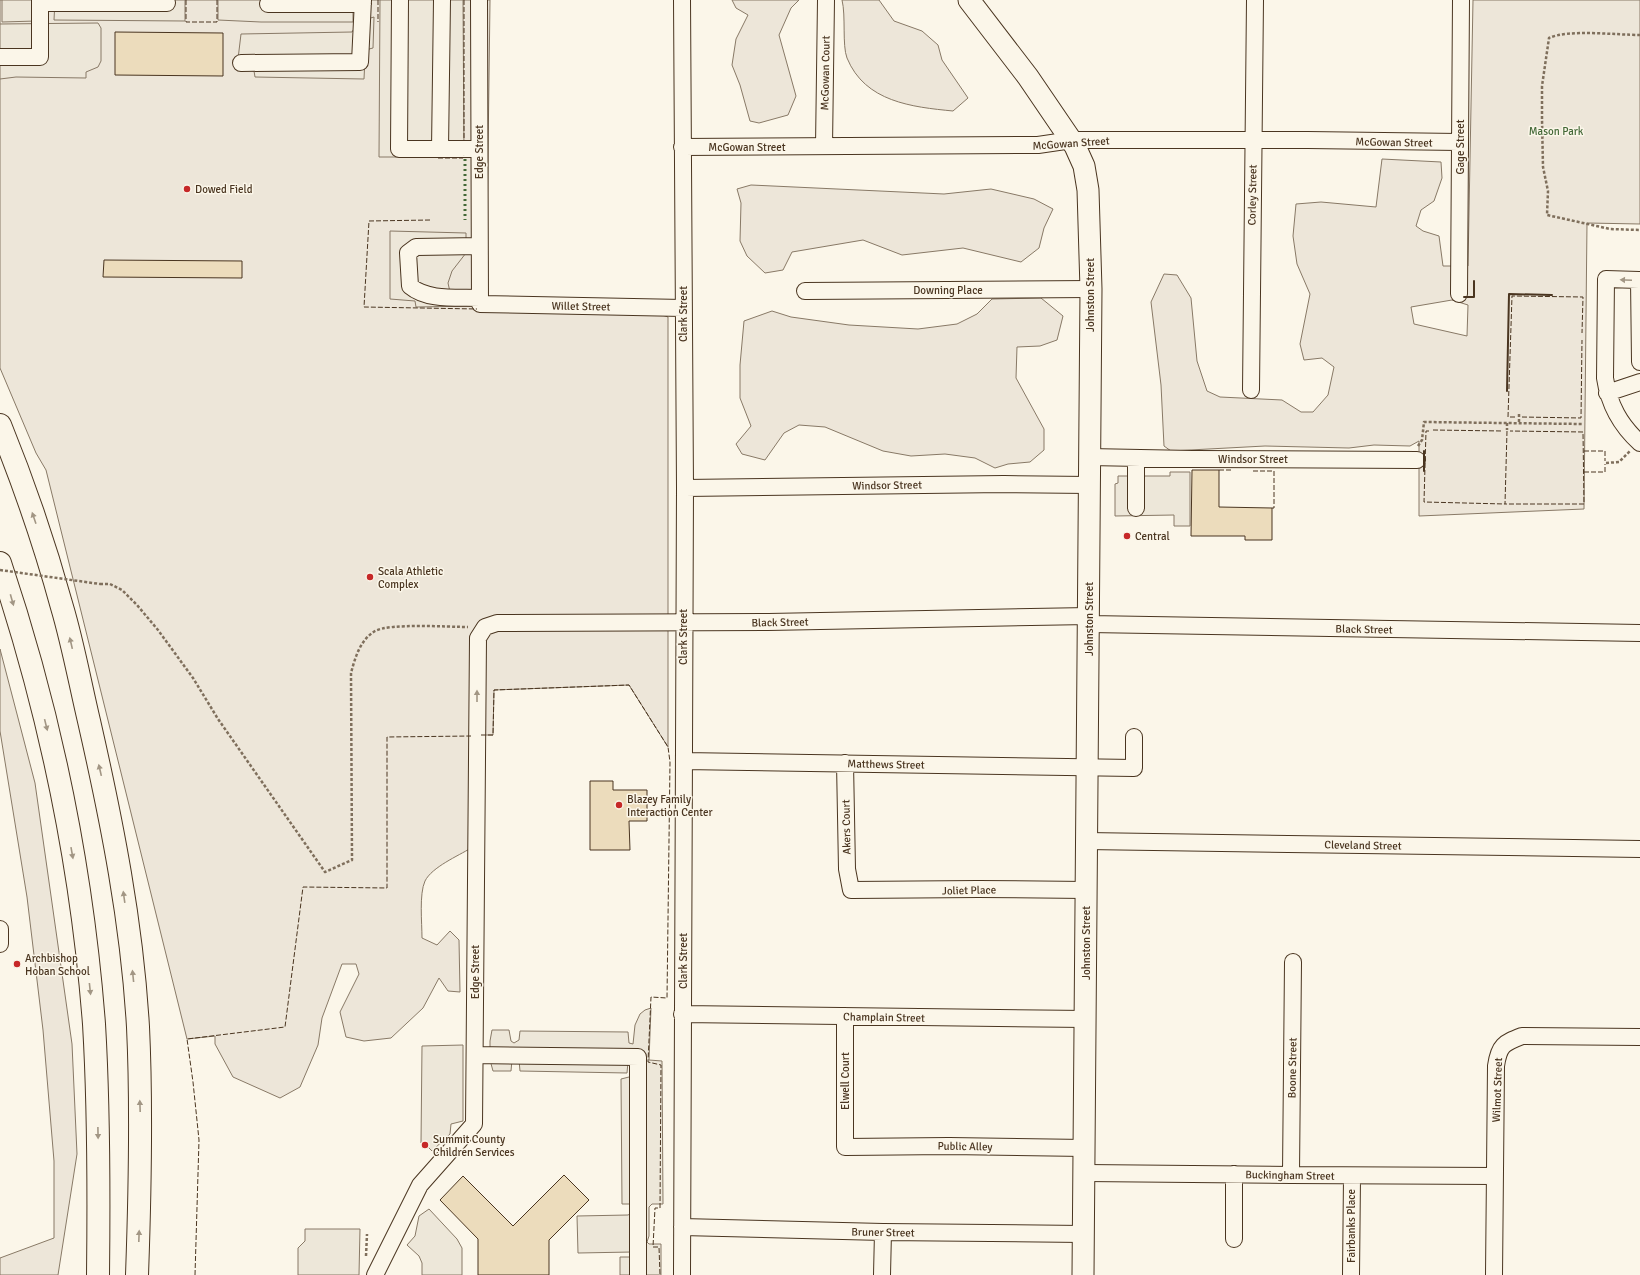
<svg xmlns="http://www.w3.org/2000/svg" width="1640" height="1275" viewBox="0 0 1640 1275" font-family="Signika,sans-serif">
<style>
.green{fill:#ede6d9;stroke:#887966;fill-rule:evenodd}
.parking{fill:#ede7d9;stroke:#887966}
.building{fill:#ecdcbc;stroke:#4a3520}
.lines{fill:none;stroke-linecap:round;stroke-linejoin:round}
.minor-casing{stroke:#4a3520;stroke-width:18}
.major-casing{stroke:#4a3520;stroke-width:23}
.highway-casing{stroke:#4a3520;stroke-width:24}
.path{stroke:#7f6f5c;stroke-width:2.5;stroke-dasharray:3 2;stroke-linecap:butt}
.minor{stroke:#fbf6e9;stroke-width:16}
.major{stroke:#fbf6e9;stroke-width:21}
.highway{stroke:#fbf6e9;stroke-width:22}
.path-bridge{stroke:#7f6f5c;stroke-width:2.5;stroke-dasharray:3 2;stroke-linecap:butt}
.hedge{stroke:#436837;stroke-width:3;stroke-dasharray:2 3;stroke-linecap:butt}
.fence{stroke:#4a3520;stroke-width:1;stroke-dasharray:5 2;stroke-linecap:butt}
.wall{stroke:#4a3520;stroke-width:2}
.oneway{fill:#a29684}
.poi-dot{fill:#c62828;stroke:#fbf6e9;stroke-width:1.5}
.labels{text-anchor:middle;stroke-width:3;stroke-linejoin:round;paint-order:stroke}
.street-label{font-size:11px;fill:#4a3520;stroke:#fbf6e9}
.park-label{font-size:11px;fill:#436837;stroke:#fbf6e9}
.poi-label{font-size:11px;fill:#4a3520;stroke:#fbf6e9;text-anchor:start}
</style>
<rect width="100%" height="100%" fill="#fbf6e9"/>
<path class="green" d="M0,0H490L486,310L657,313L668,317V747L629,685L494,690L493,735H472L471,848C458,856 432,867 425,881C419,894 422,923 422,938L437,945L450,931L459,940L460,992L448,991L439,978L423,1008L391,1038L364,1041L346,1037L340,1012L359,974L356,964H342L322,1018L318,1045L300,1087L280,1098L233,1077L215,1044V1036L187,1039L46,470L36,453L0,368Z
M732,0H799L791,8L779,35L796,96L788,115L759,123L750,121L740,85L732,65L736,39L748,15L736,8Z
M842,0H879L894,21L922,31L938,45L942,60L968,98L953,111C912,107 865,102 847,58C842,45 846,16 842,0Z
M1473,0H1640V224L1587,223L1584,509L1419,516V441L1410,446L1374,445L1349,448L1265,446L1171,451L1164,446L1161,385L1151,302L1164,274L1177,275L1191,298L1197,361L1207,391L1220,397L1282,400L1301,412H1313L1328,395L1334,367L1322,358L1304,360L1300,344L1310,294L1297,264L1293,236L1296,204L1321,202L1376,207L1382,159L1441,162L1442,178L1434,201L1421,210L1416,226L1423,231L1439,236L1443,266H1468ZM1452,300L1468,305L1467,336L1414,324L1411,307Z
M751,185L944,194L991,189L1034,199L1053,209L1044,228L1039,248L1021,262L963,248L902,255L863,240L792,252L783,270L765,273L747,256L740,241L741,203L737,189Z
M1041,298L1063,316L1057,340L1040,346L1017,347L1016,378L1044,429V450L1030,462L1008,464L995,468L975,458L945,454L911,456L883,451L825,427L799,425L784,433L765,460L742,454L736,444L751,426L740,398V365L744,321L772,311L791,317L849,325L918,329L957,324L977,314L992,299Z
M0,649L35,783L72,1044L77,1154L58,1275H0V1258L54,1238V1161L43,1030L27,897L0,731Z"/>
<path class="parking" d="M2,0H36V21L2,22Z
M55,0H185V21L54,20Z
M218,0H353V22H261L218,20Z
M380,0H463L464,157H379Z
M374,17L373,48L369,49L365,58L364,79L255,77L254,71L239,69L238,59L241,34L352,32L355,27L367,19Z
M98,23L101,28V61L98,67L86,72V78L16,77L0,79V24Z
M390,231L466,233V253L452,271L448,283L450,292H470V306L416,307L415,301L390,299Z
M1170,472H1190V526H1174V515L1115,516V484L1118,483V476H1170Z
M651,1008L649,1060L662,1061L663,1204H652L649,1207V1236L647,1242L649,1244H661V1275H620V1257H631L632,1252L578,1253L577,1216L628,1215L632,1213V1207L629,1204H622L621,1079L633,1076L634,1062H628L627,1073L520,1071L519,1060H512L511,1071H493L490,1060V1041L492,1030H509L511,1041L514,1043L519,1040L520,1031L628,1032L629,1043L633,1044L635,1025L640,1014L645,1010Z
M463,1045V1121L451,1124L450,1134L432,1151L425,1144L421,1143L422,1046Z
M429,1209L457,1239L462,1248V1275H422V1263L419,1256L407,1245L415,1236L419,1216Z
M305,1229H360L359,1275H298V1248L305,1241Z"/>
<path class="building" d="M115,32L223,33V76L115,75Z
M104,260L242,261V278L103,277Z
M1192,470H1219V507L1272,508V540H1245V536H1191Z
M590,781H613V790H647V821H629L630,850H590Z
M564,1175L589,1200L549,1240V1275H478V1239L440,1200L463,1176L513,1226Z"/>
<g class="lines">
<defs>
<path id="minor" d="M400,0L399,149H479
M479,0L480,304L683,308
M682,0L685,488L682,1275
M40,3H167L166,0
M268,4H363
M1,57H40V0
M241,63L360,62L363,0
M824,146L826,0
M682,147L1038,145L1072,140H1308L1459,142
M440,149L442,0
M479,246L416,247L408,253L410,286C428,301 457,297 480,298
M805,291L1091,289
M1459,294L1461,0
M1640,362L1639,280L1606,279L1605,378C1609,405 1620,425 1640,443
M1251,390L1255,0
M1607,393L1640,382
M1089,457L1192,459L1417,460
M1136,458V508
M685,488L1004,484L1089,485
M1089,624L1640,633
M684,761L1134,768V737
M845,763L847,869L851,890L978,889L1086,890
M1086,841L1640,849
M0,929V944
M682,1014L1086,1019
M845,1016V1147L949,1146L1085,1148
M475,1055L638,1057V1275
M1085,1173C1222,1174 1358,1176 1495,1176
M1234,1174V1239
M1291,1174L1293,962
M682,1227L883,1232L1083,1234
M375,1275L420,1185L474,1124L478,638L485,627L497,623L768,622L1089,616
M882,1275L883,1232
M1351,1275L1352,1177
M1494,1275L1496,1066C1499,1045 1504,1043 1522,1036L1640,1037"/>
<path id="major" d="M969,0L1028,77L1075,146L1084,166L1088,190L1091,289L1083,1275"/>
<path id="highway" d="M0,425C24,484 45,545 62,607C73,644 80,683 89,721C112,822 132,923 138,1027C142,1110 140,1192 137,1275
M0,563C50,712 82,868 94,1024C99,1108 99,1191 98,1275"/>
</defs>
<use href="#minor" class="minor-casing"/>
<use href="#major" class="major-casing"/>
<use href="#highway" class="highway-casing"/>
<path class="path" d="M1640,35C1617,35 1568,29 1549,38L1542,86V119L1543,167L1548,191L1547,215L1610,229L1640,230
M1519,414V423
M1507,423V430
M1418,446L1422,440L1424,422L1582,424
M1606,463L1619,462L1630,451
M100,584H110L122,590L137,605L158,630L193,678L218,719L325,872L352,860L351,673C355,658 360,640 375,631C390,623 448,627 468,627
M366,1256L367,1234"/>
<use href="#minor" class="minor"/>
<use href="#major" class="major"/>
<use href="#highway" class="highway"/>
<path class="path-bridge" d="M0,570L100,584"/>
<path class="hedge" d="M465,159V220"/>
<path class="fence" d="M186,0V22H217V0
M378,0V22
M464,0V141
M438,158H463L464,155
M430,220L369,221L364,307L477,309
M1515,417H1508L1512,296L1583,297L1582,333
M1522,417L1581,418L1582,340
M1433,430L1503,431
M1429,431H1426L1424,502L1505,504
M1507,431L1505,504H1584L1583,432L1510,431
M1584,451H1605V461
M1219,470H1231
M1253,471H1274V508H1272
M1584,472H1605V464
M481,735H493L494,690L629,685L668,747L670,762L667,998L651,997L648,1062L661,1065L660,1208H655L653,1247H659L660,1275
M195,1275L199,1140L193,1082L187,1039L285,1027L303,887L387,888V737L471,736"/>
<path class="wall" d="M1464,297H1474V281
M1507,391L1509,294L1552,295
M1424,471V451"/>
</g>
<defs><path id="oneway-solid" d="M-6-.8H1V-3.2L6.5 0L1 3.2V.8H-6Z"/></defs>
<g class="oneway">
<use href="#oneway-solid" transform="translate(1626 280) rotate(-178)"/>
<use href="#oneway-solid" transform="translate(34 518) rotate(-109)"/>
<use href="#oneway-solid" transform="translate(12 600) rotate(74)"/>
<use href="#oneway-solid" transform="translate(71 643) rotate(-103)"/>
<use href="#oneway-solid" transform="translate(477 696) rotate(-90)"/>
<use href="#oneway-solid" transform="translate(46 725) rotate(76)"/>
<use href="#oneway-solid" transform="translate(100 770) rotate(-103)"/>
<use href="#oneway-solid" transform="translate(72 853) rotate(80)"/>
<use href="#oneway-solid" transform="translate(124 897) rotate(-98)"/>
<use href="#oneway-solid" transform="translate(133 976) rotate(-96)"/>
<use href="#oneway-solid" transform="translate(90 989) rotate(84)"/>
<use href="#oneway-solid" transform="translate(140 1106) rotate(-92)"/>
<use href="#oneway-solid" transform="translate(98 1133) rotate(89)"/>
<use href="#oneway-solid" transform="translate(139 1236) rotate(-88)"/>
</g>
<g class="poi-dot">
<circle cx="187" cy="189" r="4"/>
<circle cx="1127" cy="536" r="4"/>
<circle cx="370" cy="577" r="4"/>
<circle cx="619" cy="805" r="4"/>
<circle cx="17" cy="964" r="4"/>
<circle cx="425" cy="1145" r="4"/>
</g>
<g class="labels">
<g class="street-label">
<text transform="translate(825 73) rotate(-89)" y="4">McGowan Court</text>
<text transform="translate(1394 142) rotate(1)" y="4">McGowan Street</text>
<text transform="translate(1071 143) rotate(-4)" y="4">McGowan Street</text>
<text x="747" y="151">McGowan Street</text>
<text transform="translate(1460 147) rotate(-90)" y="4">Gage Street</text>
<text transform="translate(479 152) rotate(-90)" y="4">Edge Street</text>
<text transform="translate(1252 195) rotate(-89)" y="4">Corley Street</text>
<text x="948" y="294">Downing Place</text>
<text transform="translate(1090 295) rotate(-90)" y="4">Johnston Street</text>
<text transform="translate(581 306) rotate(1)" y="4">Willet Street</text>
<text transform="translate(683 314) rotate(-90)" y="4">Clark Street</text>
<text x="1253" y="463">Windsor Street</text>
<text transform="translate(887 485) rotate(-1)" y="4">Windsor Street</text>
<text transform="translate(1089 619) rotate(-90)" y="4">Johnston Street</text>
<text transform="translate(780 622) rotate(-1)" y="4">Black Street</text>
<text transform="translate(1364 629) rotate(1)" y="4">Black Street</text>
<text transform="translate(683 637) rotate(-90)" y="4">Clark Street</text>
<text transform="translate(886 764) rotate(1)" y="4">Matthews Street</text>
<text transform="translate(846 827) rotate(-91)" y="4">Akers Court</text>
<text transform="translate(1363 845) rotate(1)" y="4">Cleveland Street</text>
<text transform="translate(969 890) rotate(-1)" y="4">Joliet Place</text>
<text transform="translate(1086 943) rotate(-90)" y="4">Johnston Street</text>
<text transform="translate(683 961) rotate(-90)" y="4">Clark Street</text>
<text transform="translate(475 972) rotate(-90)" y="4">Edge Street</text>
<text transform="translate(884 1017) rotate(1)" y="4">Champlain Street</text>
<text transform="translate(1292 1068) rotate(-89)" y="4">Boone Street</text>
<text transform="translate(845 1081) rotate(-90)" y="4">Elwell Court</text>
<text transform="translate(1497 1090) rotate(-88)" y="4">Wilmot Street</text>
<text transform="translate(965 1146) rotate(1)" y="4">Public Alley</text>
<text transform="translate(1290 1175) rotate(1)" y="4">Buckingham Street</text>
<text transform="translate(1351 1226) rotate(-90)" y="4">Fairbanks Place</text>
<text transform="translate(883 1232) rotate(1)" y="4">Bruner Street</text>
</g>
<g class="park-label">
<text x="1556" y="135">Mason Park</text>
</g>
<g class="poi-label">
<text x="195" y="193">Dowed Field</text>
<text x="1135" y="540">Central</text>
<text x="378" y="575">Scala Athletic<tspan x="378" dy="13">Complex</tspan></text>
<text x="627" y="803">Blazey Family<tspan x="627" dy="13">Interaction Center</tspan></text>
<text x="25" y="962">Archbishop<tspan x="25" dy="13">Hoban School</tspan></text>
<text x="433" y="1143">Summit County<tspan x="433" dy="13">Children Services</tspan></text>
</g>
</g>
</svg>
